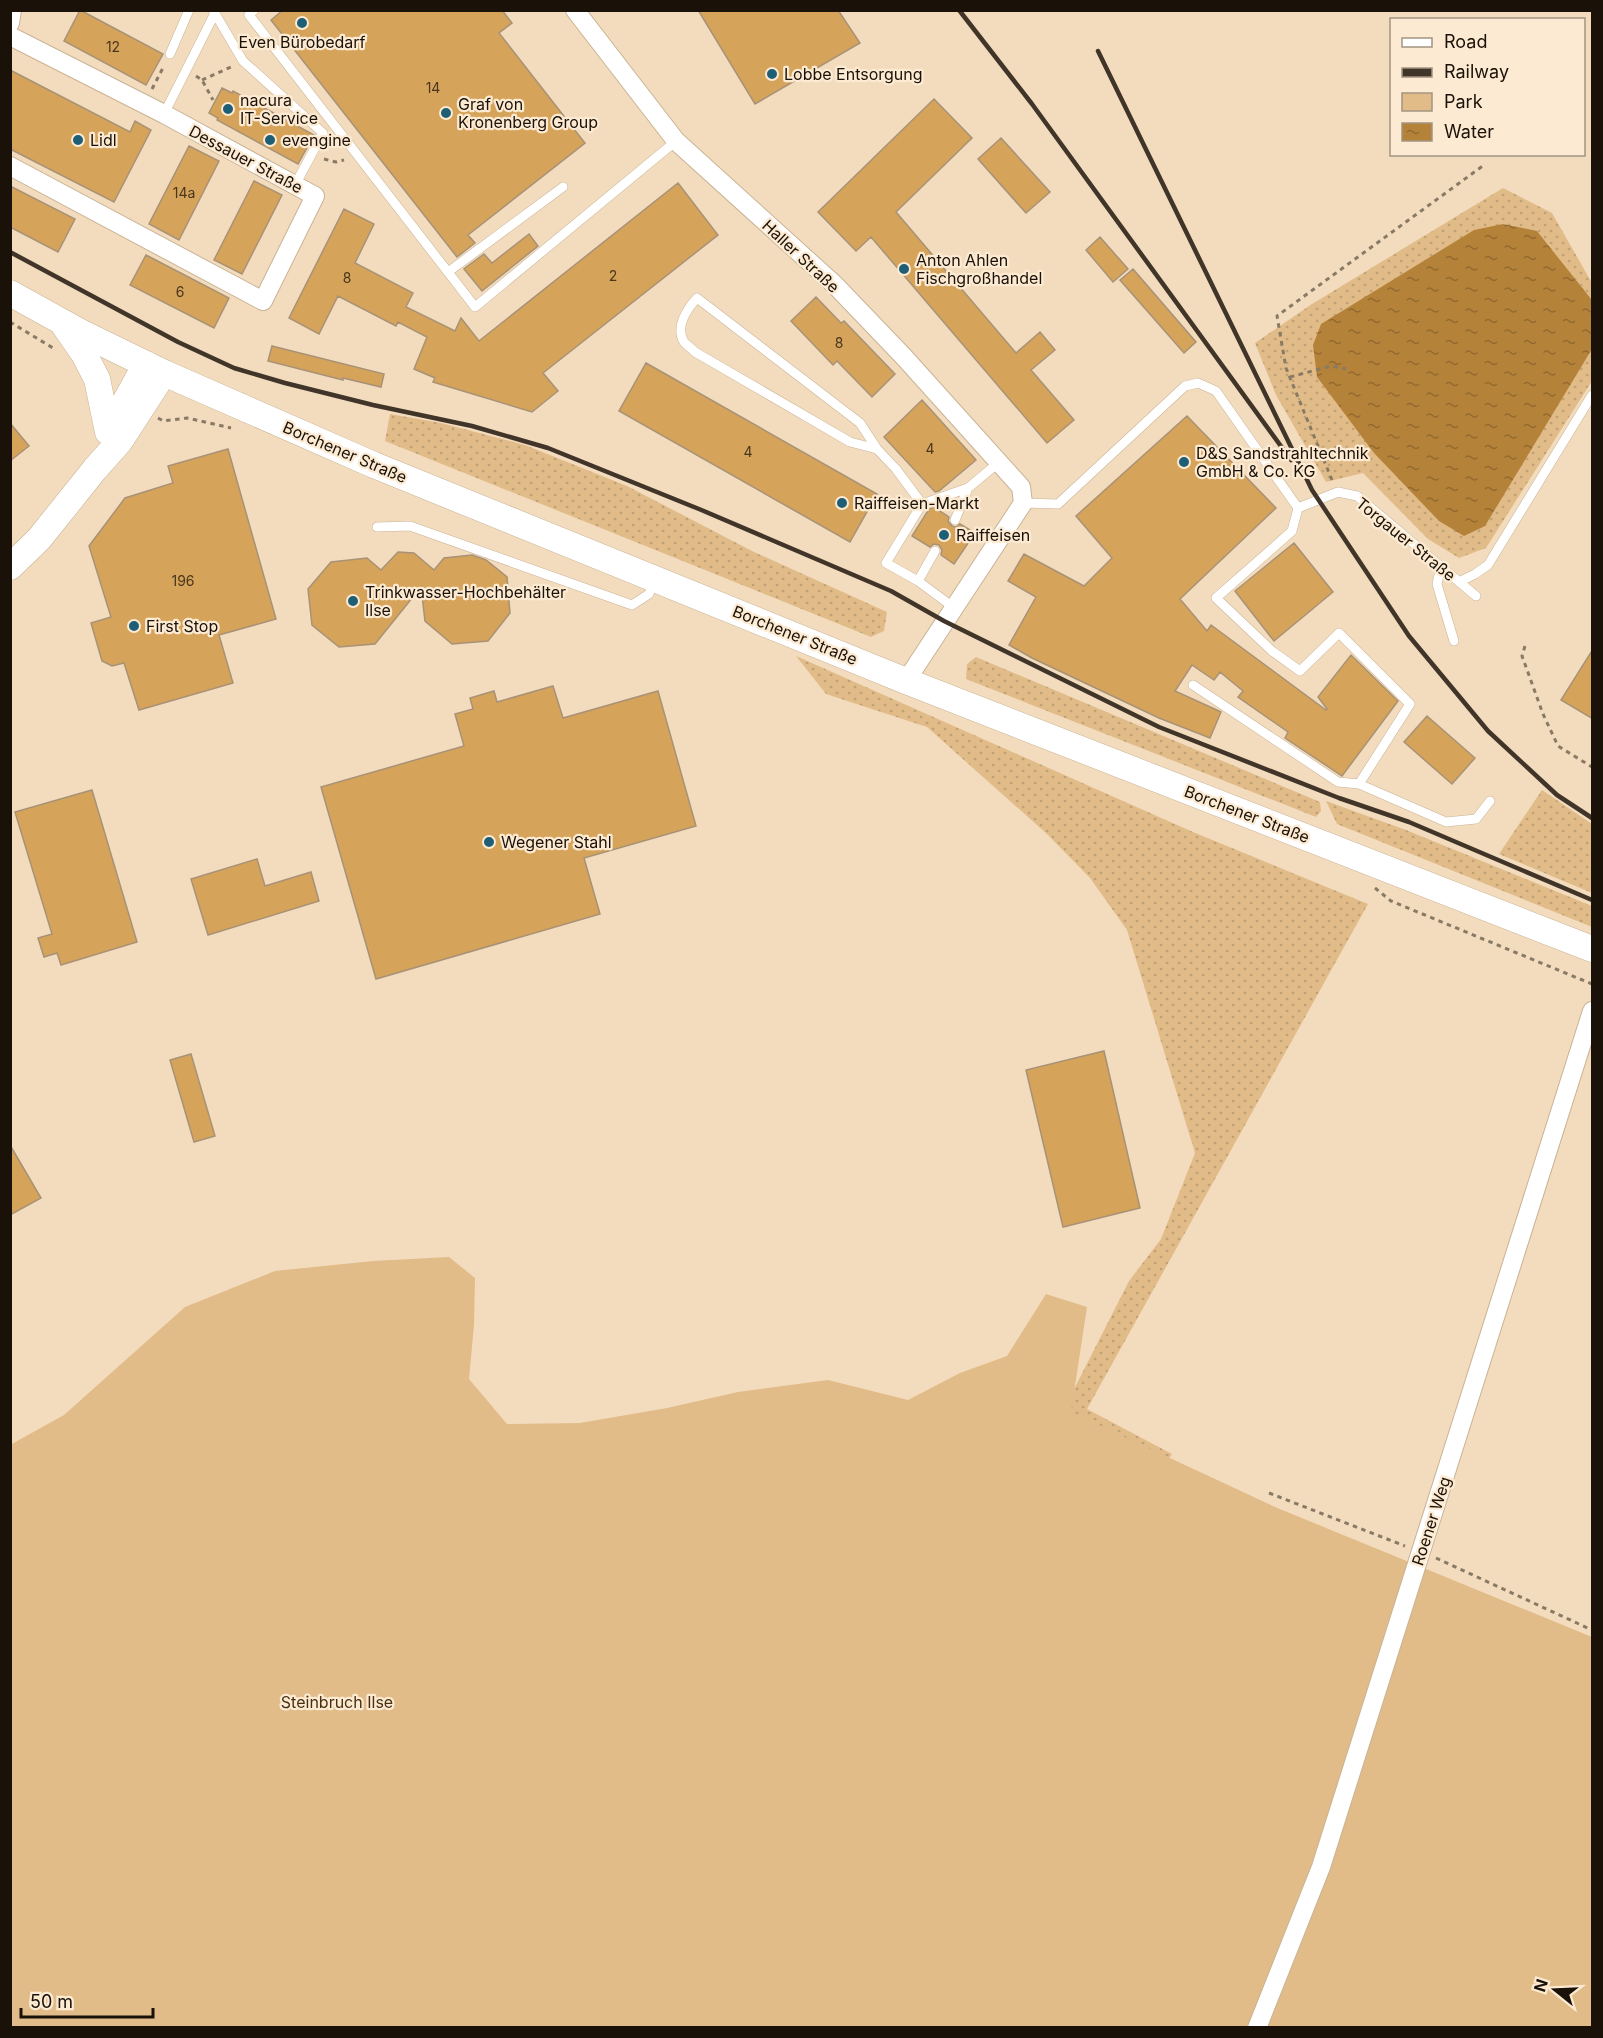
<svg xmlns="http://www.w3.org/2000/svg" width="1603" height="2038" viewBox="0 0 1603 2038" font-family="Inter,sans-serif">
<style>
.grass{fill:url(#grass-dots)}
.park{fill:#e1bc89}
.water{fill:url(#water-ripples)}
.building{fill:#d6a35b;stroke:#a89276;stroke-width:1.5}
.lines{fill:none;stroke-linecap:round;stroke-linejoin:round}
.service-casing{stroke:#c9b395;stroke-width:10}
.minor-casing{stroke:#c9b395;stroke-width:20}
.secondary-casing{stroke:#c9b395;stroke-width:27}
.path{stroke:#897a65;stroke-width:3;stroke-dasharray:4.5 4.5;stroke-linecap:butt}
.service{stroke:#fff;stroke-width:9}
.minor{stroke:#fff;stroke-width:18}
.secondary{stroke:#fff;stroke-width:26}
.rail{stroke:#403528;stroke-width:4.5}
.poi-dot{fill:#1f5f75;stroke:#fdead2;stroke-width:2}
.labels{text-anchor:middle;stroke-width:4.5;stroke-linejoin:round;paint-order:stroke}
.number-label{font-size:14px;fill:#49361d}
.poi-label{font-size:16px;fill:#1a1208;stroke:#fdead2;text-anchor:start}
.street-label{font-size:16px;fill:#1a1208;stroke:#fdead2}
.park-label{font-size:16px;fill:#463011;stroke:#fdead2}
</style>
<defs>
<pattern id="grass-dots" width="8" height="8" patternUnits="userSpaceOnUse" patternTransform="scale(1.5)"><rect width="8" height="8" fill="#e1bc89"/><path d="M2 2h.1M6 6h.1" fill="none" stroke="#c0a175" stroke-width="1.8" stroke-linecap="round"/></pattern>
<pattern id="water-ripples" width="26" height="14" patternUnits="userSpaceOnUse" patternTransform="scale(1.5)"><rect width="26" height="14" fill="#b48239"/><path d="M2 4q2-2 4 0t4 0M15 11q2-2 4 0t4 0" fill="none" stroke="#92692e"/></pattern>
</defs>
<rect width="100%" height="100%" fill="#f3dcbe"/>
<path class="grass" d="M1503,188L1552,213L1592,283V300L1537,231L1592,353V349V381L1486,548L1459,558L1428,539L1363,473L1326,482L1276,395L1255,343L1312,304Z
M390,414L441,423L525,445L627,486L752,551L887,612L884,631L871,637L385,441Z
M796,656L1193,832L1368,904L1087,1409L1172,1454L1153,1483L1036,1464L1129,1281L1161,1239L1195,1153L1127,930L1090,878L1047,834L927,727L826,694Z
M976,657L1320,802L1321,811L1316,817L966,679L967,664Z
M1542,790L1592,824V893L1499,854Z
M1326,801L1406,830L1592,906V927L1337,824Z"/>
<path class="park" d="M449,1257L475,1278L474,1325L469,1379L507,1424L580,1423L667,1408L738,1392L828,1380L908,1400L960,1373L1007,1356L1046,1294L1087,1307L1071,1412L1275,1507L1592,1637V2027H11L10,1445L64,1415L185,1307L275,1271L373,1261Z"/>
<path class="water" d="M1503,224L1537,231L1592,300V349L1485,526L1464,536L1439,521L1374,453L1317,377L1313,345L1321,324L1474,230Z"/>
<path class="building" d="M80,10L163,54L146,85L64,41Z
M283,10H502L512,23L499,33L585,143L468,235L475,243L457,257L271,20Z
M698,10H838L860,43L755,104Z
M10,70L130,132L135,121L151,130L114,202L10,149Z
M222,88L232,93L233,91L314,135L298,164L217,120L218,118L209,113Z
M934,99L972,138L896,212L1016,353L1040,332L1055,350L1031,370L1074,420L1047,443L871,237L856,251L818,212Z
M1001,138L1050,192L1026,213L978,159Z
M189,146L219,161L179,240L149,224Z
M254,181L282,195L242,274L214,260Z
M678,183L718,235L543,373L558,391L532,412L433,382L435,378L414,369L427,337L398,322L396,326L338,296L319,334L289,318L344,209L374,224L355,263L413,293L406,307L455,331L461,318L479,341Z
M10,186L75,219L58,252L10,227Z
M529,234L538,246L482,291L464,269L465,268L484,254L492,263Z
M1100,237L1128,269L1113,282L1086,250Z
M146,255L229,298L214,328L130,285Z
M1133,269L1196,342L1184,353L1120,280Z
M816,297L841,323L844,321L895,374L872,397L837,361L833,365L791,321Z
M272,346L384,374L381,387L343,378V380L268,361Z
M646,363L877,494L850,542L619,411Z
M922,400L976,460L939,491L935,492L884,437Z
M1187,416L1276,508L1180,599L1207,631L1211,625L1326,710L1327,709L1318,697L1351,655L1398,701L1342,776L1285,738L1288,732L1238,697L1243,691L1220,672L1214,680L1192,665L1175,691L1221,712L1210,738L1159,718L1032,658L1009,645L1036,597L1008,581L1024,554L1084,586L1112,558L1076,516Z
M10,423L29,446L10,461Z
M228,449L276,619L219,635L233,683L139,710L124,663L112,666L102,661L91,623L111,617L89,546L125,498L173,483L168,466Z
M934,507L949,517L948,521L952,526L956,527L960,524L975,533L954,564L941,555L942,550L939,545L934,544L930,547L912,536L929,509Z
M1294,543L1333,592L1274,641L1235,591Z
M398,552L414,553L434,570L444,558L472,555L486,560L507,577L510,613L488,641L452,644L425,621L421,587L375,644L339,647L312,625L308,589L331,562L367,558L381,570Z
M1593,649V719L1561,700Z
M553,686L563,718L658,691L696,826L584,858L600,914L376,979L321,787L464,746L455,714L473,709L470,698L494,691L497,702Z
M1427,716L1475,758L1452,784L1404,742Z
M92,790L137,942L61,965L57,953L44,957L38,938L52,934L15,812Z
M257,859L265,886L311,872L319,901L208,935L191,879Z
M1104,1051L1140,1208L1063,1227L1026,1070Z
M191,1054L215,1136L194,1142L170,1060Z
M10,1145L41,1198L10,1215Z"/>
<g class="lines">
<defs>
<path id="service" d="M213,10L243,61L323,133L295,185
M254,10L249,15L475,307L676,141
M170,54L189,10
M164,114L215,13
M448,272L563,187
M877,449L860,423L697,298C687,309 675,327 684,342C687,345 692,349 695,352L850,442L877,449L896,469L922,504
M1023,503L1058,504L1185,386L1198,383L1216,391L1298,508
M1298,508L1292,531L1216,598L1272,651L1300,671L1339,633L1410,704L1359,784L1446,822L1476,819L1490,801
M1298,508L1338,492L1357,496L1476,596
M955,520L968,488L998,463
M377,527L410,526L632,605L649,594L654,581
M1441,566L1437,584L1454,641
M918,581L935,551
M1459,582L1475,574L1488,565L1592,395
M953,607L918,581L886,563L922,504L968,488
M1193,685L1338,782L1359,784"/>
<path id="minor" d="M575,10L676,141L835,285L904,357L1021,487L1023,503L906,681
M10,23L12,10
M10,36L164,114L315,196L263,301L10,166
M1257,2028L1321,1867L1592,1011"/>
<path id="secondary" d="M10,293L84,334L164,373L374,465L906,681L1592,949
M64,325L84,354L97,379L108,432
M113,424L146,364
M10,567L39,539L95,469L120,441L164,373"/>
</defs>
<use href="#service" class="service-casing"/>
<use href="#minor" class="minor-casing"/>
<use href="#secondary" class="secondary-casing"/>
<path class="path" d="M196,76L202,80L213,100
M202,80L231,67
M152,89L164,66
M324,159L336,162L344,160
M10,322L53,348
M1290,377L1331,366L1346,369
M158,418L163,421L187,418L231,428
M1332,480L1286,368L1277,316L1484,165
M1525,646L1522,656L1543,714L1558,746L1592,767
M1375,888L1391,901L1592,984
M1269,1493L1405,1546
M1436,1558L1592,1630"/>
<use href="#service" class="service"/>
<use href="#minor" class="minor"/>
<use href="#secondary" class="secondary"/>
<path class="rail" d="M959,10L1032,104L1291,460
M1098,51L1312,490L1409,636L1488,731L1557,795L1592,818
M10,252L178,342L234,368L285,383L373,405L472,426L548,448L699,509L891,591L944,621L1159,727L1339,798L1409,822L1592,900"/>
</g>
<g class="poi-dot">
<circle cx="302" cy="23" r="6"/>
<circle cx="772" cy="74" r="6"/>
<circle cx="228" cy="109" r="6"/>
<circle cx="446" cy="113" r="6"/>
<circle cx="78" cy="140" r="6"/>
<circle cx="270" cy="140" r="6"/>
<circle cx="904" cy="269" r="6"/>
<circle cx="1184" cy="462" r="6"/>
<circle cx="842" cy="503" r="6"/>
<circle cx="944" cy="535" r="6"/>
<circle cx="353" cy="601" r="6"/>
<circle cx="134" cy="626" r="6"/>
<circle cx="489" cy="842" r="6"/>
</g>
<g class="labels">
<g class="number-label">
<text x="113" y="52">12</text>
<text x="433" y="93">14</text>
<text x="184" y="198">14a</text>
<text x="613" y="281">2</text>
<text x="347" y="283">8</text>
<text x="180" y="297">6</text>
<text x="839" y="348">8</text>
<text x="930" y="454">4</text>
<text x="748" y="457">4</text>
<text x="183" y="586">196</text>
</g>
<g class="poi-label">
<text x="302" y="48" text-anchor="middle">Even Bürobedarf</text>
<text x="784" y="80">Lobbe Entsorgung</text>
<text x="240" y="106">nacura<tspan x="240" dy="18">IT-Service</tspan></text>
<text x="458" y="110">Graf von<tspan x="458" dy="18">Kronenberg Group</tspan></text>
<text x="90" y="146">Lidl</text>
<text x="282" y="146">evengine</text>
<text x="916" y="266">Anton Ahlen<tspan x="916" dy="18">Fischgroßhandel</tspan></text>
<text x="1196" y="459">D&amp;S Sandstrahltechnik<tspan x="1196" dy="18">GmbH &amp; Co. KG</tspan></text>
<text x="854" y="509">Raiffeisen-Markt</text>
<text x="956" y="541">Raiffeisen</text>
<text x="365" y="598">Trinkwasser-Hochbehälter<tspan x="365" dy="18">Ilse</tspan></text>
<text x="146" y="632">First Stop</text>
<text x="501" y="848">Wegener Stahl</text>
</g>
<g class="street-label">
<text transform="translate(246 159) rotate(28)" y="6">Dessauer Straße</text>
<text transform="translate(801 256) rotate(43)" y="6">Haller Straße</text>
<text transform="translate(345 452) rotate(23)" y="6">Borchener Straße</text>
<text transform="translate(1406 539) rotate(39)" y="6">Torgauer Straße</text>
<text transform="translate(795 635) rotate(22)" y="6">Borchener Straße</text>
<text transform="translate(1247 814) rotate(21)" y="6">Borchener Straße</text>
<text transform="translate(1431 1521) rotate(-72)" y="6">Roener Weg</text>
</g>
<g class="park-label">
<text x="337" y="1708">Steinbruch Ilse</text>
</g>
</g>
<rect width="1603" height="2038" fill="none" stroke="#1a1208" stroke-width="24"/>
<rect x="1390" y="18" width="195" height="138" fill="#fdead2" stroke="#a29481" stroke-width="1.5"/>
<rect x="1402" y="38" width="30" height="9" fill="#ffffff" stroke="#a29481" stroke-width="1.5"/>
<text x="1444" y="48" font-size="18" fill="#1a1208">Road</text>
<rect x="1402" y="68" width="30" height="9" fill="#403528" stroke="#a29481" stroke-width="1.5"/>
<text x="1444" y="78" font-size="18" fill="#1a1208">Railway</text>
<rect x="1402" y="93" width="30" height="18" fill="#e1bc89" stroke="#a29481" stroke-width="1.5"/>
<text x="1444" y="108" font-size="18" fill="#1a1208">Park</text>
<rect x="1402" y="123" width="30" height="18" fill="url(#water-ripples)" stroke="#a29481" stroke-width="1.5"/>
<text x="1444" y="138" font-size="18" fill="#1a1208">Water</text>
<g transform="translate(1555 1990) rotate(288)" stroke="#fdead2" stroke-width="4.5" paint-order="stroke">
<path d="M0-4.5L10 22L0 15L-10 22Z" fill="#1a1208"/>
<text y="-9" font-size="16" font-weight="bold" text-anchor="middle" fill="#1a1208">N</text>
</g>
<path d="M21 2008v9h132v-9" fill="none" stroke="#1a1208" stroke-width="3"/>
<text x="30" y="2008" font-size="18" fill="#1a1208" stroke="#fdead2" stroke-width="4.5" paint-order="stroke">50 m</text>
</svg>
